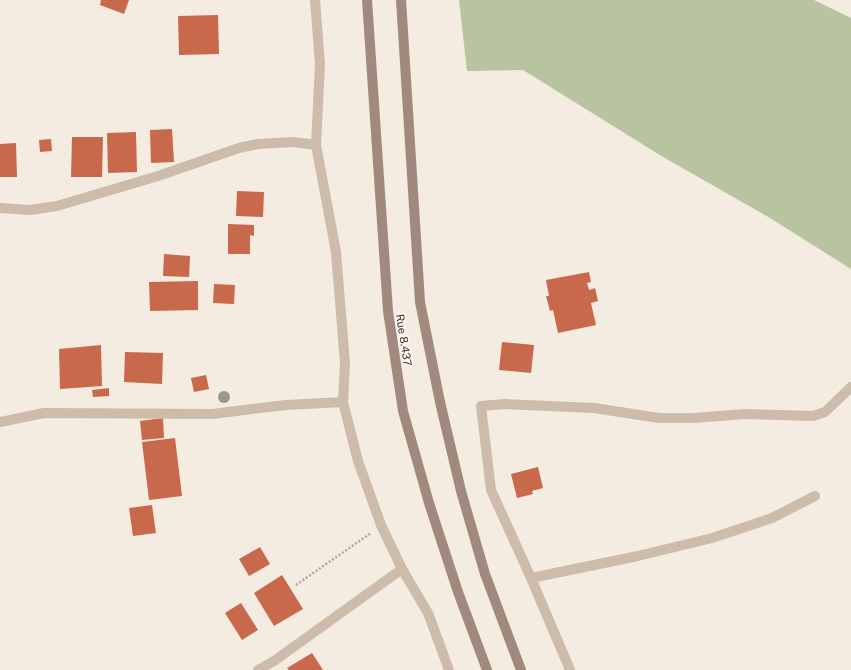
<svg xmlns="http://www.w3.org/2000/svg" width="851" height="670" viewBox="0 0 851 670" font-family="'Public Sans',sans-serif">
<style>
.green{fill:#b8c4a0}
.building{fill:#c8694b}
.lines{fill:none;stroke-linecap:round;stroke-linejoin:round}
.path{stroke:#b9a596;stroke-width:2.5;stroke-dasharray:2 2;stroke-linecap:butt}
.street{stroke:#cdbbac;stroke-width:10}
.secondary{stroke:#a18a7d;stroke-width:10}
.tree{fill:#969b7f}
.labels{text-anchor:middle;stroke-width:4;stroke-linejoin:round;paint-order:stroke}
.street-label{font-size:11px;fill:#3b302b;stroke:#fbf5ee}
</style>
<rect width="100%" height="100%" fill="#f4ebe1"/>
<path class="green" d="M459,0H814L851,18V269L770,218L663,157L523,70L467,71Z"/>
<path class="building" d="M101,0H129L124,14L100,5Z
M218,15L219,54L179,55L178,16Z
M172,129L174,162L151,163L150,130Z
M136,132L137,172L108,173L107,133Z
M72,137H103L102,177H71Z
M51,139L52,151L40,152L39,140Z
M16,143L17,177H0V144Z
M237,191L264,192L263,217L236,216Z
M228,224L254,225V236L250,235V254H228Z
M164,254L190,256L189,277L163,276Z
M589,272L591,282L587,283L589,290L595,288L598,301L591,303L596,325L558,333L553,310L550,311L546,296H549L546,280Z
M198,281V310L150,311L149,282Z
M214,284L235,285L234,304L213,303Z
M502,342L534,345L531,373L499,370Z
M101,345L102,386L60,389L59,349Z
M125,352L163,353L162,384L124,382Z
M206,375L209,389L194,392L191,378Z
M109,388V396L93,397L92,390Z
M163,418L164,438L142,440L140,421Z
M175,438L182,496L149,500L142,442Z
M538,467L543,488L532,491L533,494L517,498L511,474Z
M152,505L156,533L133,536L129,508Z
M260,547L270,564L249,576L239,559Z
M282,575L303,609L274,626L254,593Z
M241,603L258,630L242,640L225,613Z
M312,653L323,670H289L287,668Z"/>
<g class="lines">
<path class="path" d="M296,585L371,533"/>
<path class="street" d="M315,0L320,64L316,145L336,252L345,363L343,402L358,461L381,525L402,569L428,613L449,670
M0,208L30,210L57,206L158,176L239,148L258,144L293,142L316,145
M0,422L44,413L213,414L244,410L286,405L343,402
M531,578L638,556L712,538L772,518L815,496
M258,670L274,661L402,569
M570,670L531,578L491,490L481,406L505,404L594,408L659,418H694L745,414L813,416L825,412L851,387"/>
<path class="secondary" d="M367,0L388,311L403,411L429,503L458,592L487,670
M401,0L420,302L440,402L461,491L485,574L521,670"/>
</g>
<circle class="tree" cx="224" cy="397" r="6"/>
<g class="labels">
<g class="street-label">
<text transform="translate(404 340) rotate(81)" y="4">Rue 8.437</text>
</g>
</g>
</svg>
